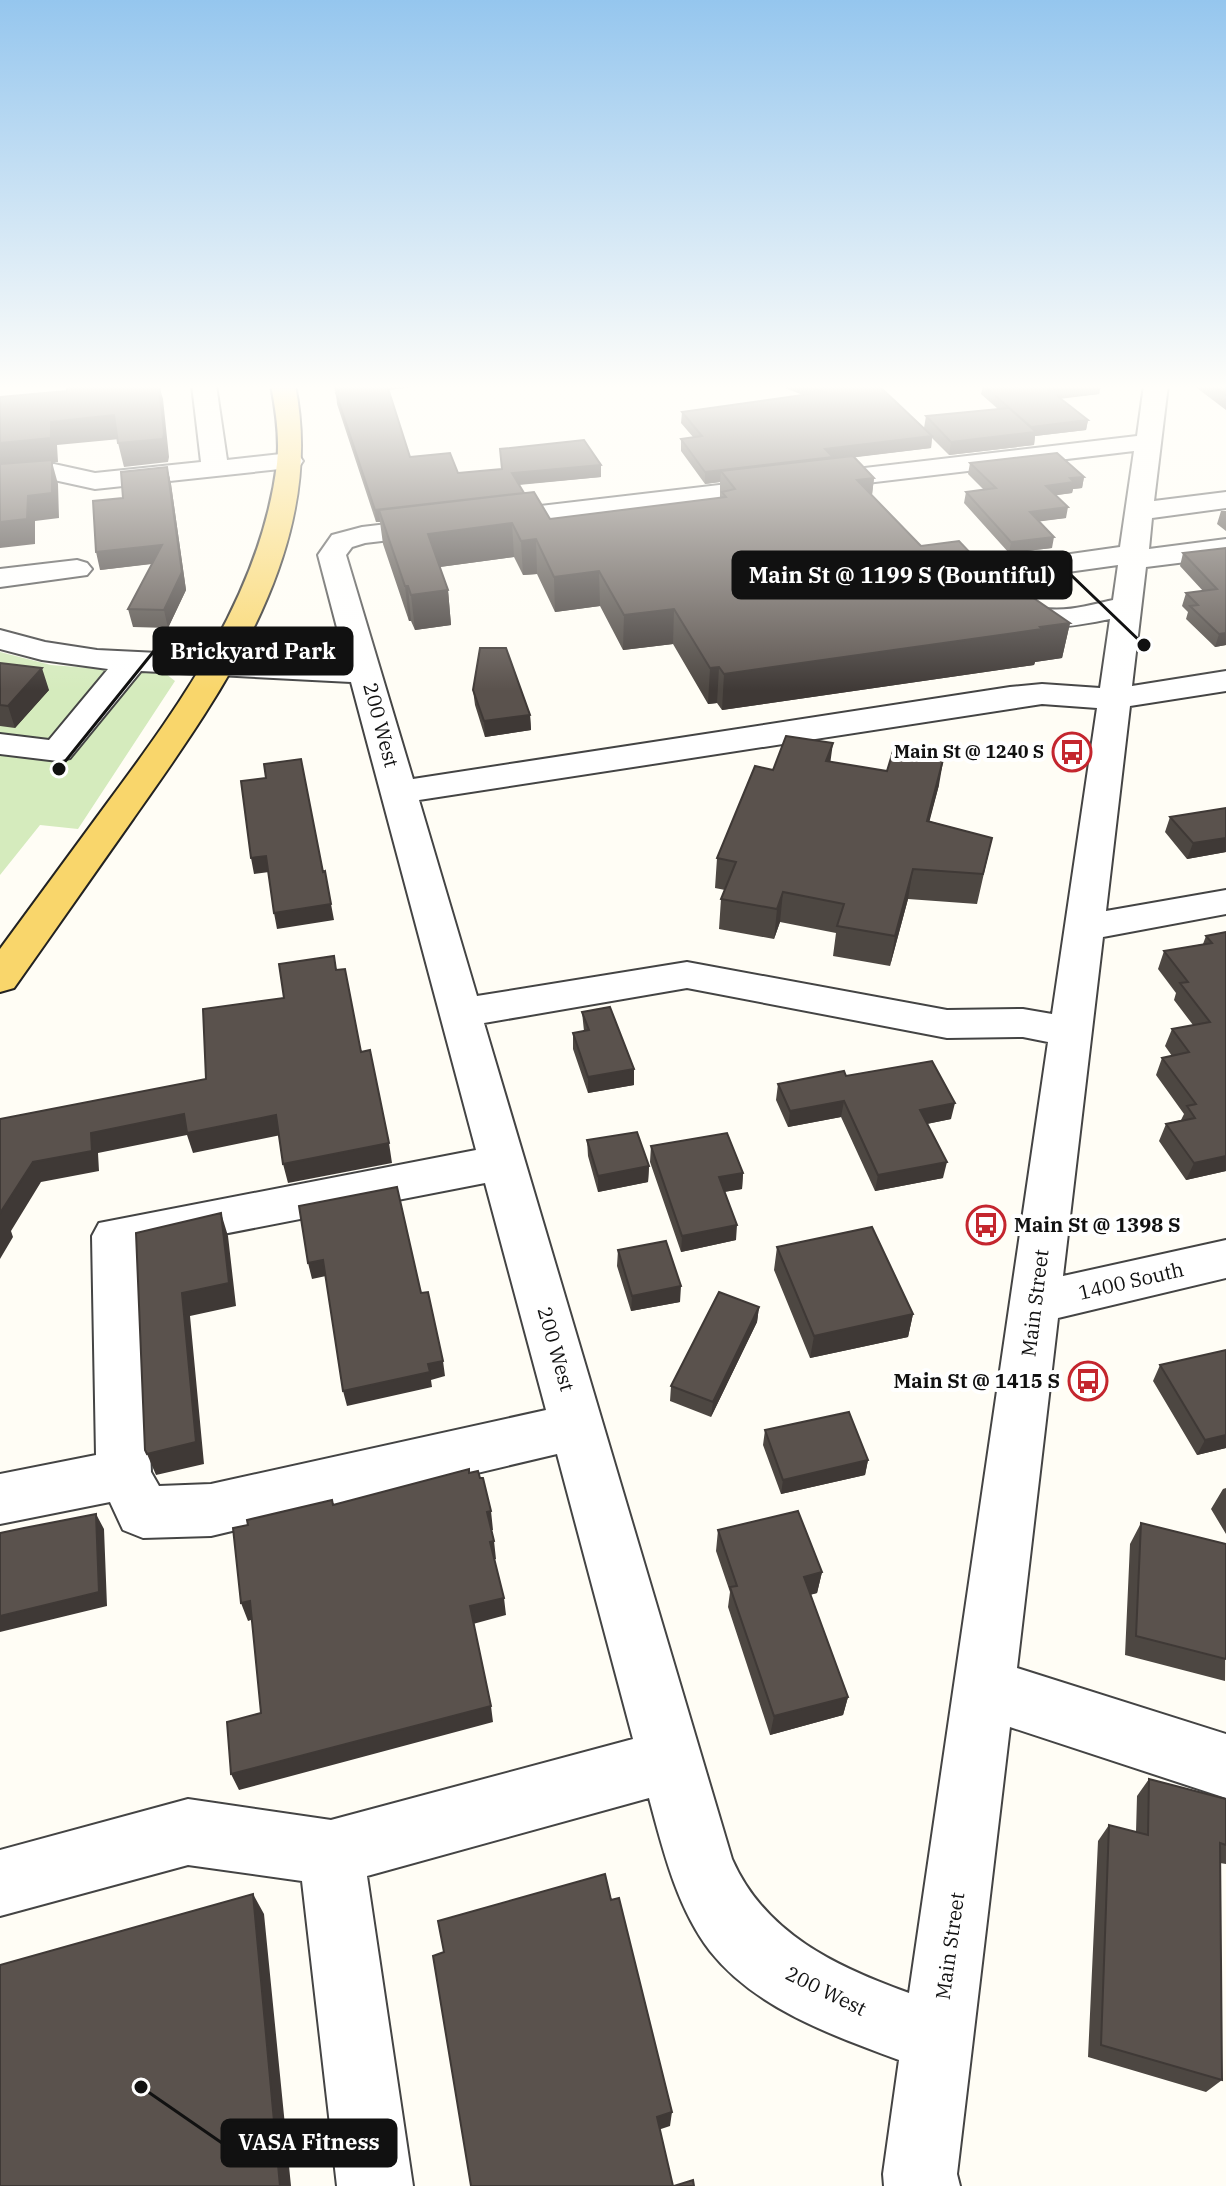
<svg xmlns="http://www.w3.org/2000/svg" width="1226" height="2186" viewBox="0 0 1226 2186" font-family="'IBM Plex Serif',serif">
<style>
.green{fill:#d5ebbd}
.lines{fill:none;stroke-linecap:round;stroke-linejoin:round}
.minor-casing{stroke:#444;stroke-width:4}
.major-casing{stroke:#222;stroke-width:4}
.minor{fill:#fff;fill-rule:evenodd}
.major{fill:#f9d66b;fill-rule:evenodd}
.wall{fill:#4d4742}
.shaded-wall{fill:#3f3936}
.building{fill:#5a524d;stroke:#3f3936;stroke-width:2}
.labels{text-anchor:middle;stroke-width:8;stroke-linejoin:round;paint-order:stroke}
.far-poi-label{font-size:18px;font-weight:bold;fill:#111;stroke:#fff;text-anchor:end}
.street-label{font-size:20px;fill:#111;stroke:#fff}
.poi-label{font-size:20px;font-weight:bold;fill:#111;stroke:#fff;text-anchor:start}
.leader{fill:none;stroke:#111;stroke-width:3}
.callout-dot{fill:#111;stroke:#fff;stroke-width:3}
.callout{fill:#111;stroke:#111;stroke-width:3}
.callout-label{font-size:22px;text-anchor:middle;font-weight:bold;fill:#fff}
</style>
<rect width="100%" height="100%" fill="#fffdf5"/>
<path class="green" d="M0,652L51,665L166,674L175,681L78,829L40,825L0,875Z"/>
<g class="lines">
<defs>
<path id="minor" d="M0,385H79L75,390L67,392L0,398Z
M192,385H216L227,460L290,453L299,455L303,461L299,467L95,489L54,480L0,486V470L54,464L95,473L201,462Z
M1144,385H1168L1154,501L1226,492V508L1152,518L1149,549L1226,539V557L1146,567L1132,686L1226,671V691L1130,706L1106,911L1226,890V914L1103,937L1063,1276L1226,1240V1278L1058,1318L1017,1668L1226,1734V1798L1010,1727L957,2174L960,2186H884L883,2174L899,2060C832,2035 756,2009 710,1951C677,1908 663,1850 649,1798L367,1876L413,2186H337L302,1881L188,1865L0,1916V1850L188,1799L331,1820L633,1739L557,1454L211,1536L143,1538L123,1530L110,1502L0,1524V1474L96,1455L92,1236L99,1223L476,1150L351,682L141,671L70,758L58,761L0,754V734L49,740L108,669L42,660L0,649V630L45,642L97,650L346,662L318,555L332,535L362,527L1137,436ZM1134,451L1120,547L994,565L978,570L973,576L983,592L993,595L1003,592L1008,586L1004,581L1118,565L1113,600C1090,605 1064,613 1041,608C1023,605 1018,592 998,597L994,603C1019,639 1074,626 1110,619L1100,688L1042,684L1010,687L413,779L346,555L352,547L365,543ZM1042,704L1097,708L1052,1014L1023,1009L947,1010L687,962L477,996L419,800ZM687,988L947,1038L1023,1037L1048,1042L909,1993C837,1967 765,1934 732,1859L484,1023ZM485,1183L546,1410L211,1484L159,1486L151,1472L141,1250Z
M77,560L87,563L92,569L87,575L0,587V569Z"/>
<path id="major" d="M271,385H295C328,547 221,694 133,819C93,875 54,932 14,988L0,992V949C36,900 72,851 108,802C183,701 261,592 277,464C280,438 276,411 271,385Z"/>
</defs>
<use href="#minor" class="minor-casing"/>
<use href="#major" class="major-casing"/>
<use href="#minor" class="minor"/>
<use href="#major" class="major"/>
</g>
<path class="wall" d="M333,385H413V387L389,390L410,457L458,473L601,465V477L519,485L524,494L550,519L720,498V482L705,484L681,451V439L693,437L681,423L682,412L803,395L777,385H878L924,428L926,416L998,409L981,394L983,385H1101L1099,394L1060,398L1088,420L1086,430L1035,436L1034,445L949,455L932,438L931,448L854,457L874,478L872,495L921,546L975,558L1070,623L1062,658L1035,662L1034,665L722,710L717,703L708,704L673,644L623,650L600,606L555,612L537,574L523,575L514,557L440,567L448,590L451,625L415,630L411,621H409L383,544L380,522H376L337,404L336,393Z
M1193,385H1226V410Z
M970,463L1084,477L1082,488L1073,489L1072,493L1056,495L1066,518L1039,521L1052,548L1009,553L964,503L966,492L984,490L968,474Z
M167,467L171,484L186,590L168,628L133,627L128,609L152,564L100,570L123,498Z
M1221,511H1226V531L1217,524Z
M1226,548V645L1215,647L1186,619L1188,612L1182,606L1186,593L1203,591L1180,566L1183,553Z
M0,663L49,690L15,728L0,726Z
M473,690L530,715L531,730L485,737L475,705Z
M830,762L939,785L929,821L992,838L977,904L908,899L890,966L833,956L836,933L780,922L774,939L719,929L721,899L725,890L715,888L717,858L773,770Z
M1226,808V852L1187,859L1165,832L1170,817Z
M1226,932V1171L1186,1180L1159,1141L1166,1124L1181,1120L1184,1114L1156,1075L1162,1058L1172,1056L1165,1046L1172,1029L1193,1025L1174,1000L1176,993L1158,969L1164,951L1203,944L1206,936Z
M582,1012L634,1085L588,1093L573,1049V1033L584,1031Z
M846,1076L951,1119L927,1124L943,1178L875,1191L841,1117L788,1127L776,1100L778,1084Z
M587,1140L649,1166L648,1182L598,1192L588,1156Z
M651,1146L743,1173L742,1189L724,1192L736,1240L681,1252L650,1162Z
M777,1247L913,1314L908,1337L810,1358L774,1270Z
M618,1250L680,1302L631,1311L617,1266Z
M759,1307L757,1322L711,1417L670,1401L671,1386Z
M1160,1365L1226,1448L1197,1455L1153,1381Z
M765,1430L868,1460L865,1475L781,1494L763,1445Z
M1226,1488V1534L1211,1509L1223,1489Z
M1141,1523L1226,1544L1225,1681L1125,1655L1130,1544Z
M718,1530L822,1572L817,1593L810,1595L848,1697L843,1715L770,1735L728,1607L730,1592L716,1551Z
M1149,1779L1226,1799V1864L1220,1863L1222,2080L1206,2092L1088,2057L1098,1841L1109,1825L1136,1832L1137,1796Z"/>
<path class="shaded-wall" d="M159,385L163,399L169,457L168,462L124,467L118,443Z
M386,385H413V387L386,390Z
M1069,385H1101L1099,394L1051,400L1054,387Z
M114,415L120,439L57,445L58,462H52L58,484L59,518L35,521V544L0,548V443L51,422Z
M1088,420L1086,430L1035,436L1034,445L949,455L951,442L1031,427Z
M932,436L931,448L833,460L721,471L720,482L705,484V472L825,449Z
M601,465V477L513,485L512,473Z
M167,467L171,484L186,590L168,628L164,610Z
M1084,477L1082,488L1073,489L1072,493L1044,497L1046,486L1070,478Z
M874,478L870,511L857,480Z
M1068,507L1066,518L1028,523L1030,512Z
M375,510H379L380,522H376Z
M512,523L514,557L432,568L428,534Z
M1054,537L1052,548L1009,553L1011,542Z
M536,539L537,574L523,575L521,541Z
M162,545L166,562L100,570L96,552Z
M599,571L600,606L555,612L554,577Z
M405,586H408L411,621H409Z
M448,590L451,625L415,630L411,595Z
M674,609L673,644L623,650L624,615Z
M1070,623L1062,658L1035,662L1034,665L722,710L724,674Z
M1226,633V645L1215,647L1219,634Z
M719,667L717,703L708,704L710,668Z
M42,668L49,690L15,728L8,706Z
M530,715L531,730L485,737L484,721Z
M833,743L829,772L826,761Z
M944,756L939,785L922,850L927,821Z
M1226,838V852L1187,859L1193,843Z
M266,856L269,872L254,874L251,858Z
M913,869L908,899L890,966L895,936Z
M783,892L780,922L774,939L777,909Z
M331,904L334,920L277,929L274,913Z
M634,1069V1085L588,1093V1077Z
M844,1101L841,1117L788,1127L790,1111Z
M955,1103L951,1119L916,1126L920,1110Z
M184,1114L276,1115L281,1135L193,1153L187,1135L98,1153L99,1171L41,1182L11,1231L13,1237L0,1259V1213L33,1162L91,1133Z
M389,1143L392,1163L288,1183L283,1164Z
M1226,1156V1171L1186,1180L1194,1163Z
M947,1162L943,1178L875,1191L878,1175Z
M649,1166L648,1182L598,1192V1176Z
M743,1173L742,1189L717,1193L719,1177Z
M221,1213L228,1236L236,1306L190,1316L204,1464L156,1475L147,1454L182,1293Z
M737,1225L736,1240L681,1252L682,1236Z
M323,1260L326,1276L312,1279L308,1263Z
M681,1286L680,1302L631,1311L632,1296Z
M759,1307L757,1322L711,1417L713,1402Z
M913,1314L908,1337L810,1358L814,1336Z
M443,1361L445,1376L431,1380L432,1387L347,1406L343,1391L428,1364Z
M1226,1435V1448L1197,1455L1205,1440Z
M868,1460L865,1475L781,1494L783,1480Z
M491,1511L493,1530H490L487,1512Z
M96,1514L104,1529L107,1606L0,1632V1616Z
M494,1541L496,1559L493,1560L490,1542Z
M822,1572L817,1593L800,1597L804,1577Z
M504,1598L506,1615L473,1624L470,1606Z
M250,1601L257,1618L248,1621L241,1603Z
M848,1697L843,1715L770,1735L774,1716Z
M491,1706L493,1722L239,1790L231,1774Z
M253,1894L264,1914L291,2186H280Z
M672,2112L670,2126L655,2131L657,2117Z"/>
<path class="building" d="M67,385H159L164,433L163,439L118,443L114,415L51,422V438L0,443V397L67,391Z
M336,385H387L410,457L450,453L458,473L502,469L500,449L584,440L601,465L512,473L524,493L375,510L336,393L339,392Z
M806,385H878L932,436L825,449L833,457L705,472L681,439L702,436L682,412L824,392Z
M983,385H1043L1088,420L1031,427Z
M1213,385H1226V395Z
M1009,408L1036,432L951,442L926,416Z
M1057,453L1084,477L1070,478L1074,482L1046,486L1068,507L1030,512L1054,537L1011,542L966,492L996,488L970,463Z
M853,456L874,478L857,480L921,546L959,541L975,558L1070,623L1040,627L1042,629L724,674L719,667L710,668L674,609L624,615L599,571L554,577L536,539L521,541L512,523L428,534L448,590L411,595L408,586H405L379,510L534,492L550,519L726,497L722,492L735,489L721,471Z
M52,460V493L28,496L27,519L0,522V464Z
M167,467L182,572L164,610L128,609L162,545L96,552L93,501L123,498L121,472Z
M1226,548V633L1219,634L1190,606L1198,605L1186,593L1217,589L1183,553Z
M480,648H506L530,715L484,721L473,690Z
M0,663L42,668L8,706L0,705Z
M786,736L833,743L826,761L887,771L894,748L944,756L927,821L992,838L983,874L913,869L895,936L837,926L844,904L783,892L777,909L721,899L736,862L717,858L755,766L773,770Z
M301,759L323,872L325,871L331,904L274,913L266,856L251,858L241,781L266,778L264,764Z
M1226,808V838L1193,843L1170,817Z
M1226,932V1156L1194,1163L1166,1124L1195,1118L1187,1106L1196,1104L1162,1058L1189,1052L1172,1029L1210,1022L1180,983L1188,982L1164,951L1212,943L1206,936Z
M334,956L336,970L345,969L361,1052L370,1050L389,1143L283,1164L276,1115L187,1133L184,1114L91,1133L92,1151L33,1162L0,1213V1119L206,1079L203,1009L284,998L279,964Z
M610,1007L634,1069L588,1077L573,1033L589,1030L582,1012Z
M932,1061L955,1103L920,1110L947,1162L878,1175L844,1101L790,1111L778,1084L844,1071L846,1076Z
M637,1132L649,1166L598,1176L587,1140Z
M727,1133L743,1173L719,1177L737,1225L682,1236L651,1146Z
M397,1187L421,1293L428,1292L443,1361L428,1364L430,1372L343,1391L323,1260L308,1263L299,1206Z
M221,1213L229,1283L182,1293L196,1442L147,1454L145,1450L136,1233Z
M872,1227L913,1314L814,1336L777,1247Z
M666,1241L681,1286L632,1296L618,1250Z
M719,1292L759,1307L713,1402L671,1386Z
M1226,1350V1435L1205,1440L1160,1365Z
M849,1412L868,1460L783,1480L765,1430Z
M469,1469V1473L478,1471L480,1478H483L491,1511L487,1512L494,1541L490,1542L504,1598L470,1606L491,1706L231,1774L227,1722L261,1713L250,1601L241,1603L233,1528L248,1525L247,1520L332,1500L333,1505Z
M798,1511L822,1572L804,1577L848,1697L774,1716L730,1587L737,1586L718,1530Z
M96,1514L99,1592L0,1616V1533L24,1528Z
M1141,1523L1226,1544V1659L1136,1636Z
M1149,1779L1226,1799V1845L1220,1843L1222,2080L1101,2045L1109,1825L1148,1835Z
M605,1874L611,1900L619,1898L672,2112L657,2117L673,2186H471L433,1956L444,1952L438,1921Z
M253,1894L280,2186H0V1965Z
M693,2180L694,2186H674Z"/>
<linearGradient id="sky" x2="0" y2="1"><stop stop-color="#95c6ee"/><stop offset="0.56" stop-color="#fffefa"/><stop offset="1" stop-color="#fffefa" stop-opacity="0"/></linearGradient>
<rect width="1226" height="691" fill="url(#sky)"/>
<defs>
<symbol id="bus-ring" viewBox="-11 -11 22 22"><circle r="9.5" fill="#fff" stroke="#c4262e" stroke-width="1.5"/><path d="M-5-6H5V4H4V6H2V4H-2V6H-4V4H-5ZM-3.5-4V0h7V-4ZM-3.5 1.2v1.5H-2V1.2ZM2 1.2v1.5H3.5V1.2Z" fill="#c4262e"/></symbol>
</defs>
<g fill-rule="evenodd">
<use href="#bus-ring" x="1050" y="730" width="44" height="44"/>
<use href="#bus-ring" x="964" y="1203" width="44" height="44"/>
<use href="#bus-ring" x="1066" y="1359" width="44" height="44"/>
</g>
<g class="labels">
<g class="far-poi-label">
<text x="1044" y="758">Main St @ 1240 S</text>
</g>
<g class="street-label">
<text transform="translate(381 725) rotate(75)" y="7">200 West</text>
<text transform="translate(1131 1281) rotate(-13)" y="7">1400 South</text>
<text transform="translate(1035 1303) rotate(-83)" y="7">Main Street</text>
<text transform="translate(556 1349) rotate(74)" y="7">200 West</text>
<text transform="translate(950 1946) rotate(-82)" y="7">Main Street</text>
<text transform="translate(826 1991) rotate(26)" y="7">200 West</text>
</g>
<g class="poi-label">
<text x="1014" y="1232">Main St @ 1398 S</text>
<text x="1060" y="1388" text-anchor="end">Main St @ 1415 S</text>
</g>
</g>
<path class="leader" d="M1144 645L1071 575M59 769L154 651M141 2087L222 2143"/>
<g class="callout-dot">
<circle cx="1144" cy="645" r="8"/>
<circle cx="59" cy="769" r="8"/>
<circle cx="141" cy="2087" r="8"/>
</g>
<g class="callout">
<rect x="733" y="552" width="338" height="46" rx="8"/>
<rect x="154" y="628" width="198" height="46" rx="8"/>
<rect x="222" y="2120" width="174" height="46" rx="8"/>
</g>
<g class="callout-label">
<text x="902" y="583">Main St @ 1199 S (Bountiful)</text>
<text x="253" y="659">Brickyard Park</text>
<text x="309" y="2150">VASA Fitness</text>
</g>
</svg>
